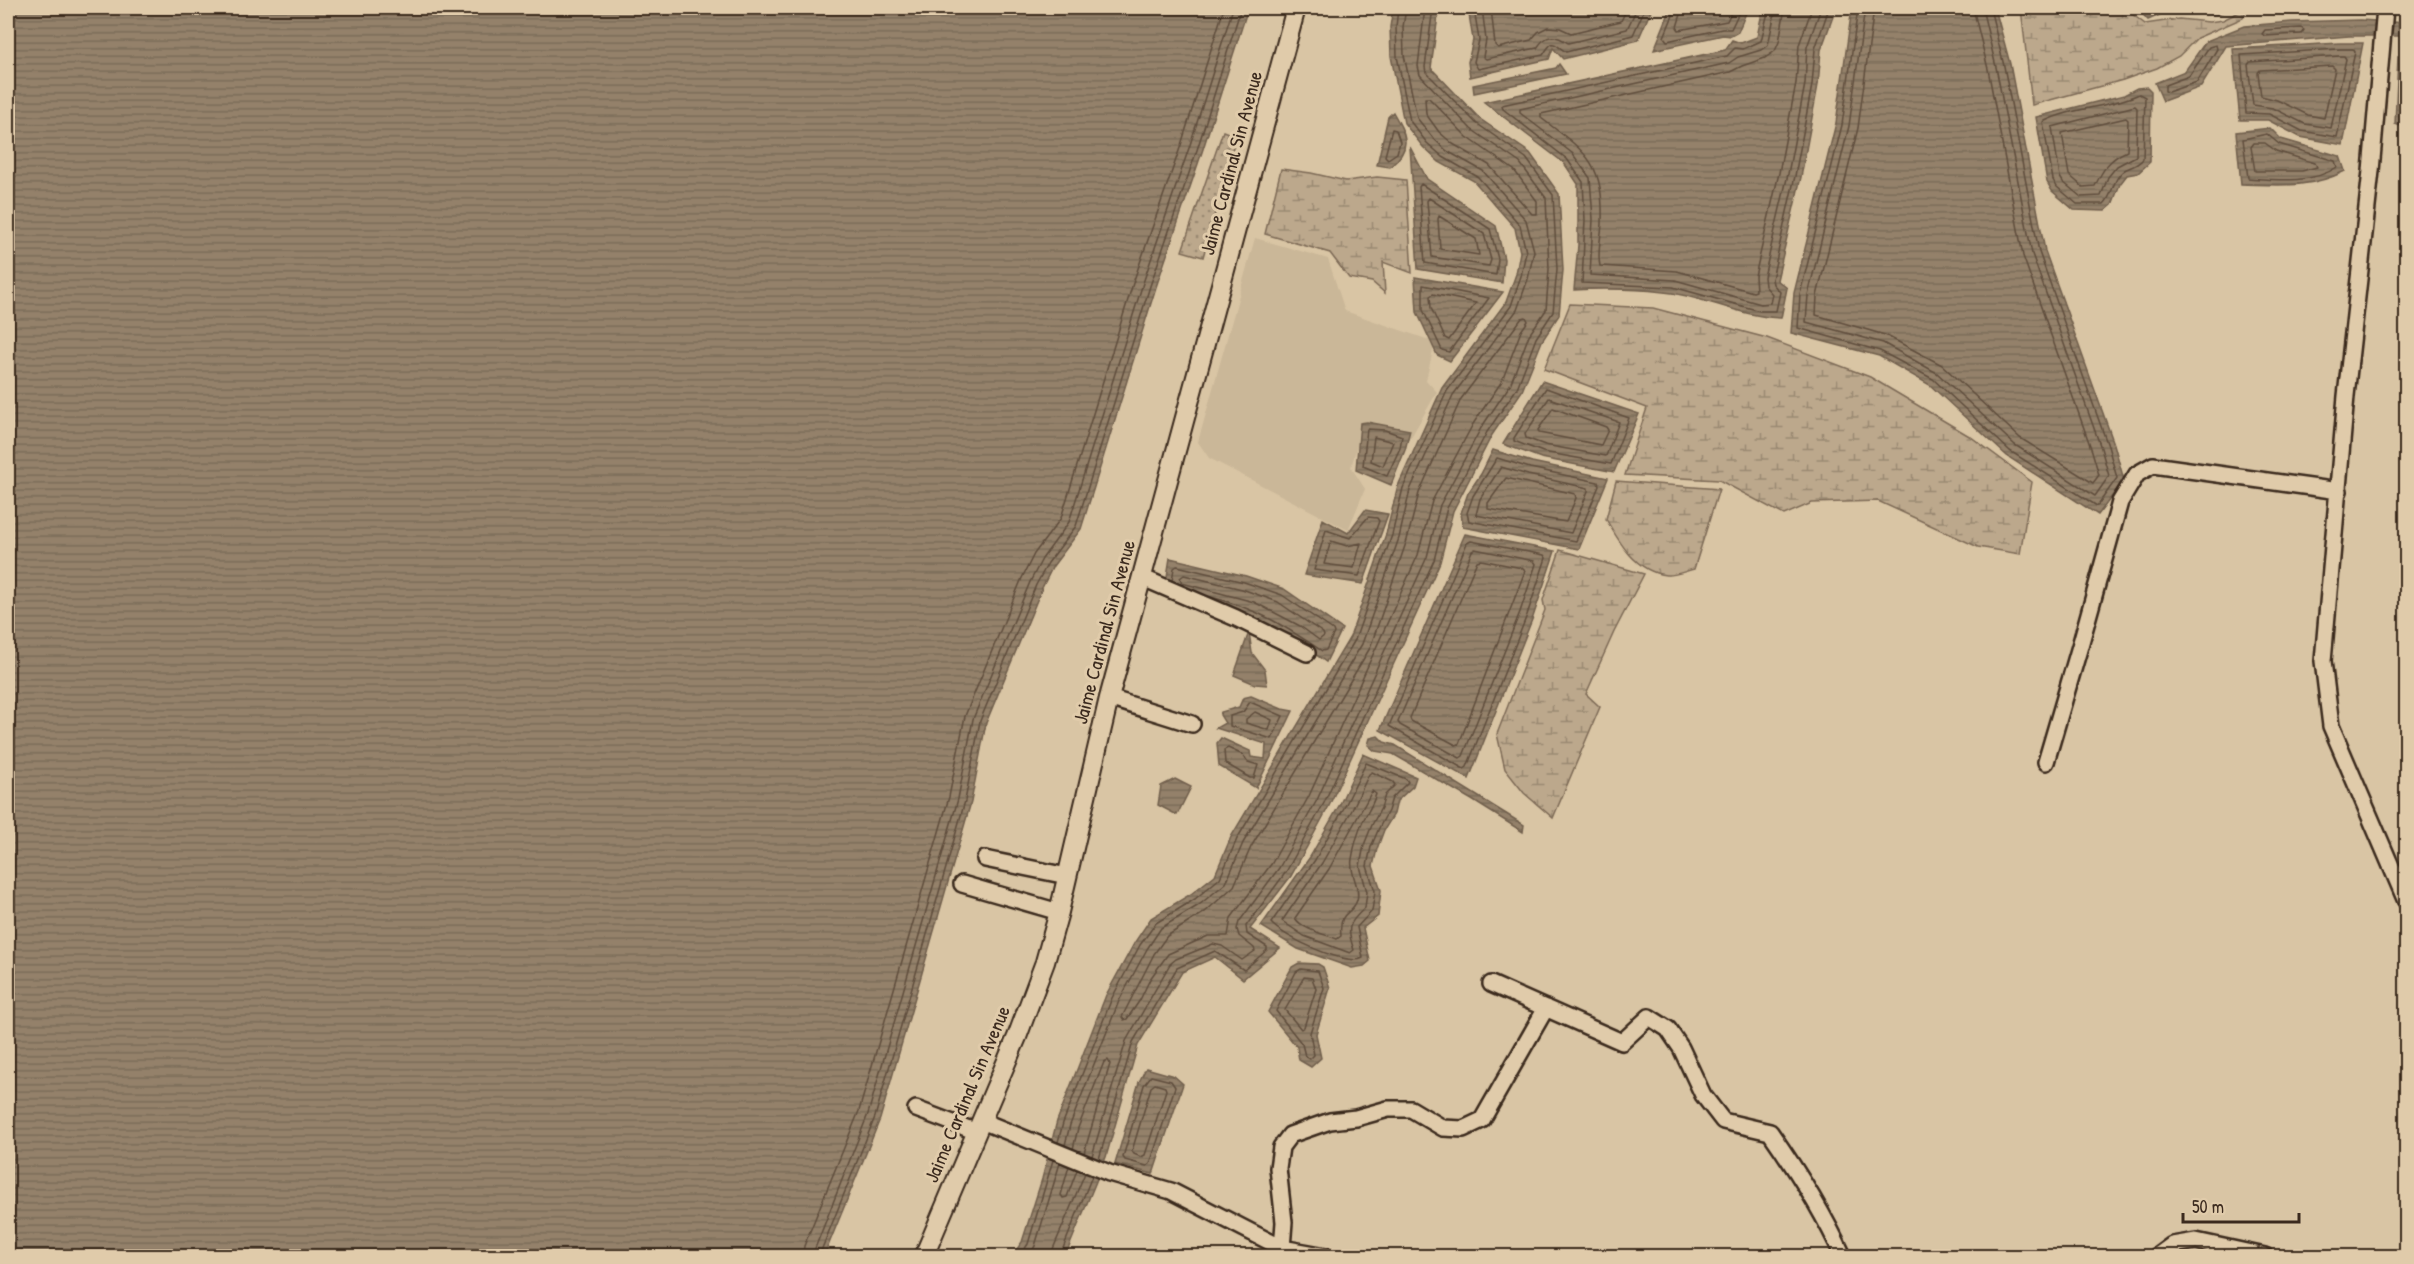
<svg xmlns="http://www.w3.org/2000/svg" width="2414" height="1264" viewBox="0 0 2414 1264" font-family="'Patrick Hand',sans-serif">
<style>
.built{fill:#cab798}
.green{fill:url(#green-dots);stroke:#7c6955;stroke-width:1.5}
.wetland{fill:url(#wetland-marsh);stroke:#7c6955;stroke-width:1.5}
.water{fill:url(#water-rules);stroke:#705e4c;stroke-width:1.5}
.lines{fill:none;stroke-linecap:round;stroke-linejoin:round}
.shore{stroke:#5f4d3c;stroke-width:1.5}
.minor-casing{stroke:#3b2a1e;stroke-width:20}
.major-casing{stroke:#3b2a1e;stroke-width:22}
.minor{stroke:#e0cbaa;stroke-width:15}
.major{stroke:#e0cbaa;stroke-width:18}
.labels{text-anchor:middle;stroke-width:6;stroke-linejoin:round;paint-order:stroke}
.street-label{font-size:20px;fill:#3b2a1e;stroke:#e0cbaa}
</style>
<defs>
<pattern id="green-dots" width="8" height="8" patternUnits="userSpaceOnUse" patternTransform="scale(1.5)"><rect width="8" height="8" fill="#bca88c"/><path d="M2 2h.1M6 6h.1" fill="none" stroke="#9a8972" stroke-width="1.8" stroke-linecap="round"/></pattern>
<pattern id="wetland-marsh" width="20" height="14" patternUnits="userSpaceOnUse" patternTransform="scale(1.5)"><rect width="20" height="14" fill="#bca88c"/><path d="M1 5h8M5 5V1M11 12h8M15 12V8" fill="none" stroke="#9a8972"/></pattern>
<pattern id="water-rules" width="6" height="5" patternUnits="userSpaceOnUse" patternTransform="scale(1.5)"><rect width="6" height="5" fill="#94816a"/><path d="M0 2.5h6" fill="none" stroke="#7a6a57"/></pattern>
</defs>
<rect width="100%" height="100%" fill="#d9c5a4"/>
<filter id="ink" filterUnits="userSpaceOnUse"><feTurbulence type="fractalNoise" baseFrequency=".0167" numOctaves="2"/><feDisplacementMap in="SourceGraphic" scale="12" xChannelSelector="R" yChannelSelector="G"/><feConvolveMatrix kernelMatrix="1 2 1 2 8 2 1 2 1" color-interpolation-filters="sRGB"/></filter>
<g filter="url(#ink)">
<path class="built" d="M1255,238L1328,259L1345,311L1435,342L1426,380L1437,392L1411,437L1362,430L1351,467L1365,489L1348,530L1209,458L1198,442Z"/>
<path class="green" d="M1223,131L1236,136L1203,257L1182,251Z"/>
<path class="wetland" d="M2021,8H2124L2145,24L2179,19L2209,22L2223,20L2247,8L2243,18L2197,38L2179,56L2157,68L2123,80L2032,105Z
M1281,169L1311,173L1346,181L1377,177L1406,180L1412,273L1383,262L1385,293L1372,282L1349,278L1330,253L1265,234Z
M1570,304L1653,308L1767,338L1870,377L1971,437L2032,482L2020,554L1978,547L1878,501L1812,503L1784,515L1719,480L1625,475L1647,408L1544,369Z
M1616,481L1719,489L1694,569C1686,571 1674,576 1666,575C1636,572 1619,542 1606,519Z
M1560,550L1644,574L1614,632L1586,694L1600,707L1553,818L1524,793L1505,769L1497,734L1545,610L1543,600Z"/>
<path class="water" d="M8,8H1248L1202,152L1156,287L1081,529L1053,566L1042,588L986,723L971,802L880,1119L824,1256H8Z
M1393,8H1439L1431,68L1480,119L1530,153L1559,194L1563,270L1559,315L1542,341L1522,391L1492,435L1453,511L1440,562L1329,806L1291,876L1250,929L1280,948L1243,979L1215,957L1182,972L1138,1045L1106,1157L1067,1252L1064,1256H1012L1022,1242L1042,1179L1057,1121L1106,995L1135,942L1151,918L1191,894L1215,875L1231,837L1350,637L1386,534L1398,486L1442,388L1506,302L1516,274L1520,252L1515,228L1474,181L1439,162L1423,147L1404,123L1391,56L1390,27Z
M1468,8H1652L1638,40L1563,59L1553,48L1549,59L1470,77L1468,62L1473,40Z
M1671,8H1748L1738,32L1731,36L1723,35L1654,50Z
M1763,8H1836L1821,50L1818,85L1801,177L1777,280L1787,288L1781,318C1743,317 1709,299 1672,293C1644,289 1602,288 1574,290L1578,245V184L1564,163L1484,102L1725,50L1732,40L1741,43L1757,37Z
M1852,8H1995L2010,64L2045,251L2114,444L2124,480L2098,515L2007,456L1930,385L1879,356L1791,333L1794,293L1836,123Z
M2137,8H2231L2217,14L2166,12L2148,20Z
M2360,20L2406,23V36H2349L2226,46L2201,87L2163,101L2155,83L2185,71L2206,41L2244,26L2292,22Z
M2340,43H2363L2343,145L2300,137L2268,120H2240L2233,49Z
M2398,56L2406,58V128L2395,124Z
M1559,64L1566,74L1474,93L1473,85L1556,68Z
M2147,87L2151,91L2150,162L2138,173L2127,175L2120,184L2112,205L2105,211L2074,210L2052,191L2047,182L2036,117L2124,95L2137,88Z
M1393,112C1406,135 1413,148 1390,167L1377,165L1388,117Z
M2270,128L2281,139L2340,156L2345,171C2310,189 2279,185 2241,184L2236,132Z
M1410,147L1427,179L1496,226L1504,259L1502,283L1418,269Z
M1415,277L1503,292L1450,361L1437,355L1417,312Z
M1542,381L1639,414L1614,472L1541,458L1503,444Z
M1367,422L1410,430L1405,450L1391,485L1356,470L1360,423Z
M1493,450L1532,462L1608,478L1579,549L1463,527L1461,513L1468,493L1481,474Z
M1365,510L1388,514L1363,584L1304,575L1323,519L1348,533Z
M1465,534L1555,551L1533,617L1469,779L1380,730Z
M1170,558L1246,576L1284,589L1342,629L1326,662L1292,637L1248,614L1165,589Z
M1249,632L1252,653L1265,670L1267,685L1255,684L1234,675Z
M1251,696L1282,709L1293,711L1256,788L1219,766L1217,743L1221,738L1250,751L1251,757L1265,759L1266,744L1216,728L1225,723L1220,715L1221,712L1239,707L1243,698Z
M1378,736L1384,742L1395,745L1524,825L1523,832L1472,800L1393,754L1375,751L1368,745L1370,738Z
M1363,754L1416,777L1413,786L1397,801L1394,814L1384,830L1377,849L1373,866L1381,890L1378,916L1363,928L1370,961L1364,966L1352,968L1298,949L1261,926L1310,857L1340,804Z
M1175,779L1191,787L1177,815L1158,805L1161,786Z
M1299,963L1318,964L1323,967L1330,988L1316,1034L1321,1058L1311,1067L1299,1060L1297,1047L1268,1012L1292,967Z
M1146,1068L1174,1076L1183,1084L1153,1174L1115,1164L1139,1082Z"/>
<g class="lines">
<path class="shore" d="M1474,8L1479,40L1474,62L1478,69L1543,55C1554,38 1552,43 1566,52L1633,35L1645,8
M1482,8L1486,40L1483,57L1486,59L1537,48C1546,34 1555,34 1568,43L1627,29L1637,8
M1491,8L1495,45L1498,48L1531,40L1538,32L1548,27L1560,28L1571,33L1621,21L1627,8
M1676,8L1664,37L1667,41L1722,29H1731L1741,8
M1683,8L1677,27L1679,30L1727,21L1733,8
M1769,8L1761,41L1743,49L1735,48L1727,56L1502,105L1503,109L1567,159L1583,182L1585,220L1582,283L1673,287L1760,311H1776L1780,292L1773,284L1772,279L1795,176L1812,85L1815,49L1829,8
M1776,8L1768,45L1761,50L1738,57L1729,63L1520,109V113L1572,153L1590,178L1593,219L1590,275L1675,280L1761,304L1770,303L1772,294L1765,286L1764,277L1788,174L1805,84L1807,47L1821,8
M1785,8L1779,42L1775,51L1765,58L1742,66L1730,72L1541,114V118C1587,153 1604,162 1602,224C1601,237 1597,254 1600,266L1677,271L1753,292L1756,291L1755,276L1779,173L1796,83L1799,45L1812,8
M1858,8L1842,125L1800,294L1798,328L1880,351L1933,379L2010,451L2097,506L2117,478L2108,446L2039,252L2004,66L1990,8
M1865,8L1849,126L1808,295L1806,322L1883,343L1937,373L2015,445L2095,496L2109,476L2101,448L2032,254L1996,67L1982,8
M1874,8L1858,128L1817,296L1816,315L1885,335L1942,365L2020,438L2093,483L2099,475L2092,451L2023,256L1988,69L1973,8
M2301,28L2304,30L2301,34L2265,36L2262,34L2265,30Z
M2216,45L2217,49L2197,82L2168,92L2165,91V85L2189,76L2209,47Z
M2340,49H2353L2355,52L2337,137L2302,131L2269,114L2246,113L2241,55Z
M2340,56H2344L2346,59L2331,128L2305,124L2273,108L2253,105L2248,65L2250,62Z
M2406,64L2404,66L2402,118L2406,121
M2332,66L2335,69L2324,118L2308,115L2277,100L2261,96L2258,73L2260,70Z
M2139,94L2145,97L2143,159C2134,169 2128,166 2122,172C2112,181 2113,195 2104,204H2077L2057,187L2053,180L2043,122C2073,107 2109,108 2139,94Z
M1425,98H1429L1467,137L1514,170L1537,201V214H1532L1489,165L1453,144L1439,132L1426,114Z
M2135,106L2137,108L2136,156L2117,166L2108,177L2101,196L2081,197L2063,182L2060,177L2052,127Z
M2126,118L2128,120L2127,151C2109,159 2103,169 2095,186L2083,187L2069,175L2062,133Z
M1392,129L1396,130L1400,142L1397,153L1388,159L1385,156Z
M2267,134L2279,144L2335,161L2337,167C2313,184 2276,180 2248,178L2243,139Z
M2254,143H2265L2276,151L2315,163L2317,167L2302,171H2255L2251,147Z
M1421,184L1490,229L1498,259L1496,275L1425,263L1419,187Z
M1429,198L1484,234L1491,260L1489,266L1432,257L1427,201Z
M1439,216L1476,239L1479,255L1440,249L1438,219Z
M1423,285L1489,298L1449,352L1442,350L1423,310Z
M1433,294L1476,303L1449,340L1445,338L1431,308L1430,296Z
M1526,317L1528,321L1521,331L1502,381L1473,424L1432,501L1418,555L1309,796L1272,863L1231,918L1228,936H1208L1168,954L1150,979L1140,1000L1127,1019L1124,1020L1122,1017L1154,954L1167,936L1205,912L1234,886L1251,847L1370,648L1407,540L1419,493L1461,399L1522,318Z
M1546,388L1629,418L1611,464L1543,452L1514,441V438Z
M1549,398L1619,422L1606,456L1545,445L1526,438L1525,434Z
M1553,408L1606,427L1608,430L1601,445L1539,433L1538,430Z
M1367,429L1385,430L1402,436L1400,448L1387,476L1363,466Z
M1374,437L1393,442L1383,466L1371,461Z
M1497,458L1530,468L1598,482L1599,486L1576,541L1469,521L1467,513L1473,496Z
M1501,467L1528,475L1588,488V491L1571,533L1476,515L1480,499Z
M1506,478L1575,494L1576,498L1566,522L1488,509V503Z
M1368,517L1377,518L1379,521L1359,576L1314,570L1326,530L1350,538Z
M1331,541L1347,546L1361,543L1354,568L1324,564Z
M1471,541L1544,555L1546,558L1527,615L1467,767L1464,769L1389,726L1467,543Z
M1475,549L1534,561L1536,564L1520,612L1463,756L1460,758L1400,725L1398,722L1472,551Z
M1481,560L1522,568L1525,571L1459,744L1456,745L1411,721L1410,718L1477,561Z
M1184,575L1242,589L1278,602L1323,633L1324,636L1319,640L1300,626L1254,602L1182,583L1180,578Z
M1172,581L1174,568L1177,566L1244,582L1282,595L1333,630L1334,633L1326,650L1322,651C1283,625 1258,609 1211,597
M1250,702L1283,716L1272,739L1230,726V716L1243,712Z
M1255,712L1272,720L1269,730L1246,723V719Z
M1228,748L1243,755L1248,762L1258,765L1254,778H1250L1225,763L1224,750Z
M1366,763L1406,779L1408,782L1392,798L1388,811L1379,828L1371,847L1367,866L1375,891L1372,911L1357,927L1363,958C1347,967 1283,937 1271,923L1315,860L1345,806Z
M1372,772L1393,782L1395,785L1385,795L1381,808L1372,825L1364,845L1360,866L1367,892L1365,908C1348,923 1346,928 1354,950L1350,953L1304,936L1282,921L1322,863L1352,810L1369,774Z
M1372,791L1376,794C1373,804 1369,810 1364,819C1358,832 1354,846 1352,859C1349,874 1361,887 1357,900C1353,915 1338,909 1341,936L1337,939C1324,934 1303,930 1295,918L1329,869Z
M1301,969L1318,971L1324,988L1310,1033L1314,1055L1310,1059L1305,1056L1302,1044L1276,1011L1296,972Z
M1304,977L1312,978L1316,989L1304,1027L1301,1029L1285,1010Z
M1151,1076L1171,1081L1175,1087L1150,1164L1147,1166L1125,1160L1123,1157L1144,1085Z
M1155,1084L1165,1087L1166,1090L1145,1155L1141,1157L1134,1154L1132,1151L1151,1087Z
M1058,1142L1063,1123L1112,998L1140,945L1156,923L1195,899L1220,878L1237,839L1355,640L1392,535L1403,488L1447,391L1511,306L1521,276L1526,252L1520,225L1478,177L1443,157L1427,143L1410,121L1397,56L1396,27L1398,8
M1065,1145L1070,1125L1119,1001L1147,949L1161,928L1199,905L1226,883L1243,843L1362,644L1399,538L1410,490L1453,395L1517,310L1528,279L1534,251L1526,220L1483,171L1447,151L1433,138L1417,118L1404,55L1403,27L1406,8
M1073,1149L1078,1128L1104,1062L1108,1060L1110,1064L1084,1153
M1092,1156L1126,1041L1170,964L1176,959L1213,944L1222,946L1242,960L1255,951L1254,948L1239,936L1237,929L1239,922L1279,868L1317,800L1427,557L1440,505L1481,428L1510,385L1529,335L1546,310L1549,269L1546,198L1520,163L1471,129L1420,75L1418,66L1425,8
M1099,1159L1133,1042L1177,968L1215,951L1244,970L1267,950V947L1247,934L1246,926L1286,872L1324,803L1434,560L1447,508L1487,432L1517,388L1536,338L1553,312L1557,269L1553,195L1526,158L1476,123L1426,72L1425,67L1433,8
M1069,1166L1061,1195L1063,1198L1067,1197L1077,1170
M803,1256L804,1246L859,1111L949,797L965,716L1022,578L1034,554L1061,518L1134,280L1181,145L1224,8
M812,1256L868,1114L958,799L973,719L1030,582L1042,559L1069,522L1143,283L1189,148L1233,8
M819,1256L875,1117L965,801L980,721L1036,585L1048,563L1076,526L1150,286L1197,150L1241,8
M1020,1256L1028,1244L1053,1160
M1029,1256L1035,1246L1060,1163
M1052,1256L1053,1249L1085,1173
M1060,1256L1092,1176"/>
<defs>
<path id="minor" d="M2385,8L2371,171L2346,396L2323,661L2331,726L2406,901
M1141,577L1236,618L1307,653
M1109,698L1192,724
M2046,762L2080,646L2120,502L2137,474L2153,465L2339,491
M985,859L1067,876
M962,884L1059,912
M1491,984L1622,1042L1649,1017L1668,1029L1681,1048L1703,1095L1723,1121L1770,1132C1798,1172 1823,1212 1843,1256
M916,1109L977,1132
M982,1121L1109,1173L1171,1191L1282,1248L1326,1256
M1282,1248L1284,1222L1278,1168L1281,1147L1290,1135L1330,1121L1356,1118L1388,1109H1411L1443,1128L1463,1129L1482,1120L1546,1008
M2157,1256L2172,1245L2196,1241L2265,1256"/>
<path id="major" d="M924,1256L1017,1037L1045,962L1059,912L1109,698L1296,8"/>
</defs>
<use href="#minor" class="minor-casing"/>
<use href="#major" class="major-casing"/>
<use href="#minor" class="minor"/>
<use href="#major" class="major"/>
</g>
</g>
<g class="labels">
<g class="street-label">
<text transform="translate(1231 163) rotate(-75)" y="7">Jaime Cardinal Sin Avenue</text>
<text transform="translate(1104 632) rotate(-75)" y="7">Jaime Cardinal Sin Avenue</text>
<text transform="translate(967 1094) rotate(-67)" y="7">Jaime Cardinal Sin Avenue</text>
</g>
</g>
<rect width="2414" height="1264" fill="none" stroke="#e0cbaa" stroke-width="30"/>
<rect x="15" y="15" width="2384" height="1234" fill="none" stroke="#3b2a1e" stroke-width="2" filter="url(#ink)"/>
<path d="M2183 1213v9h116v-9" fill="none" stroke="#3b2a1e" stroke-width="3"/>
<text x="2192" y="1213" font-size="18" fill="#3b2a1e" stroke="#e0cbaa" stroke-width="4.5" paint-order="stroke">50 m</text>
</svg>
